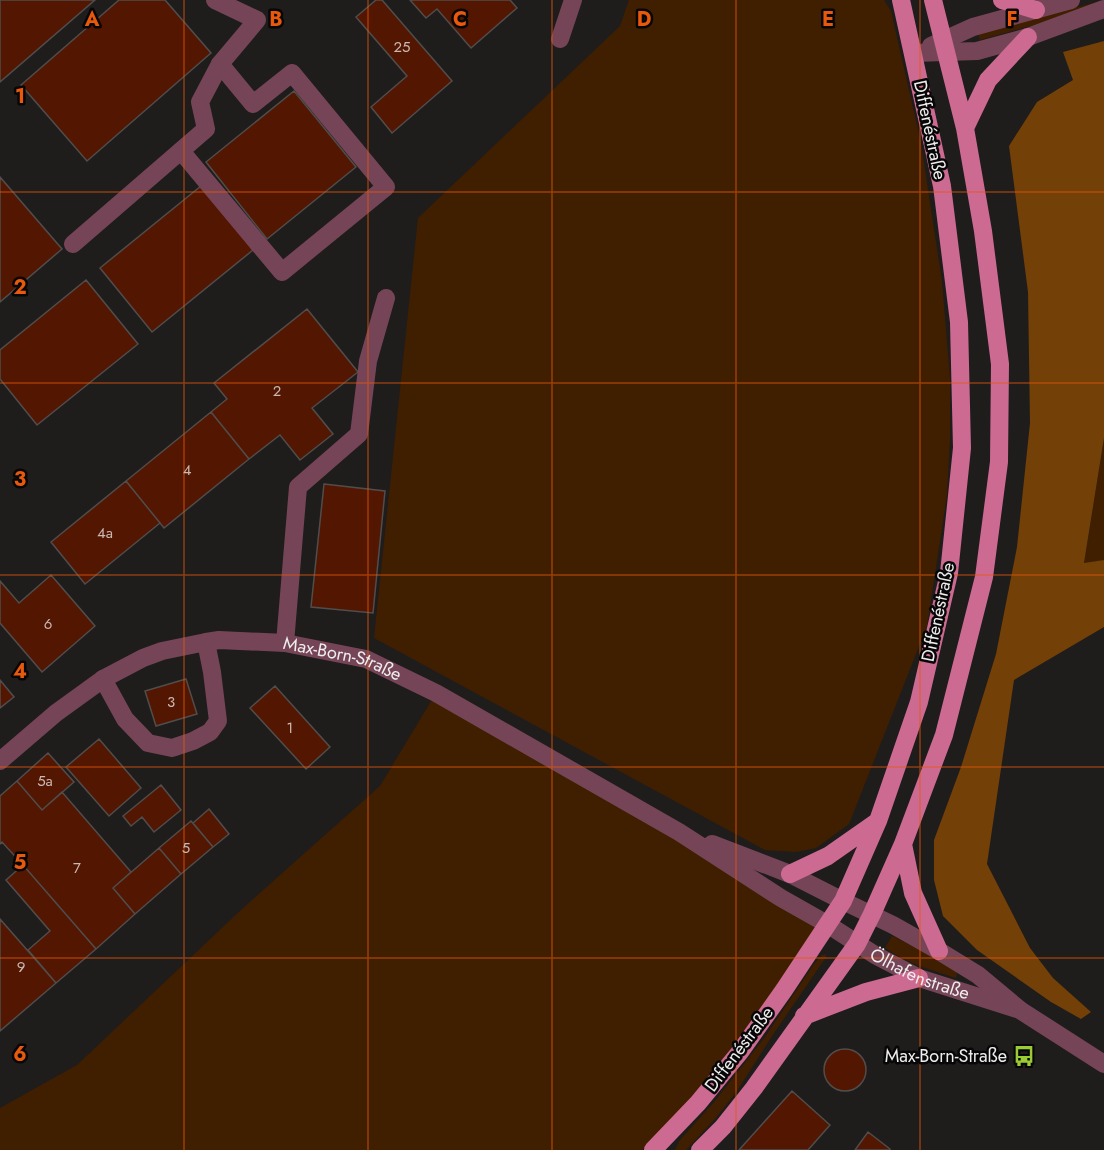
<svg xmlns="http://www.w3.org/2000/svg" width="1104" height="1150" viewBox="0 0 1104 1150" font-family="Jost,sans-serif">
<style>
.green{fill:#401f00}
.forest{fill:#734007}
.building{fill:#531600;stroke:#504d4c;stroke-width:1.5}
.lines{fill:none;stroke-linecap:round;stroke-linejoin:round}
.minor{stroke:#754557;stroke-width:18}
.major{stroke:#cc6a92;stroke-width:18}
.grid{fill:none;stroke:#e8590c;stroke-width:1.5;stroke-opacity:0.55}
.labels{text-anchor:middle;stroke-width:5;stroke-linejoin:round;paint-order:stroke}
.number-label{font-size:15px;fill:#c8b7b2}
.street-label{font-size:18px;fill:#efeded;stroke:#080707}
.poi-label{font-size:18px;fill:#efeded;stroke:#080707;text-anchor:end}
.grid-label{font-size:20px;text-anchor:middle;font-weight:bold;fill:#e8590c;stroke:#080707;stroke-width:5;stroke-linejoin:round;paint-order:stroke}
</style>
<rect width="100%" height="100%" fill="#1f1c1c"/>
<path class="green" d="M629,0H884L891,11L921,143L942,282L950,378V439L947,495L927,626L849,824L816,848L796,852L765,850L374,638L418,218L620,26Z
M1097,2L1098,7L980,40L978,32Z
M1104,438V560L1084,564Z
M436,693L827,924L698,1103L642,1150H0V1108L77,1065L242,909L380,786Z
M892,936L935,957L957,973L956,978C931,970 907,963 885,948Z
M826,954V957L820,966L772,1036L737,1091L716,1118L686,1150H675L680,1140L715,1101L765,1037L814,964L822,955Z"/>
<path class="forest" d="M1104,41V438L1084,563L1104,560V627L1014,680L987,864L1030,948L1053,978L1091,1012L1081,1019L1051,1002L977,950L943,916L934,880V840L961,767L996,654L1017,547L1030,423L1028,292L1009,146L1037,102L1073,80L1063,52Z"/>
<path class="building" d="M0,0H95L0,82Z
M119,0H165L211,53L87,161L21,85Z
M376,0H382L452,81L392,133L371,107L407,76L356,17Z
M410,0H510L517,8L471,48L437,9L426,18Z
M294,91L356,167L267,239L206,162Z
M0,177L62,249L0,302Z
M201,186L253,250L152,332L100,268Z
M86,280L138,344L37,425L0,379V350Z
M307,309L358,372L312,408L333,434L300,460L280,435L249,459L211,412L227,399L214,383Z
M211,412L249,459L164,528L126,481Z
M126,481L160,523L85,584L51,542Z
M324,484L385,491L373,613L311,607Z
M51,575L95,626L42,672L0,623V581L19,603Z
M186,679L197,714L156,726L145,691Z
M0,680L14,697L0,708Z
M275,686L330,747L306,769L250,708Z
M99,739L141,788L109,816L66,767Z
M48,753L74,782L42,810L17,781Z
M17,781L42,810L62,792L131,872L113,888L135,914L96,949L23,865L2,842L0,844V796Z
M161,785L181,810L154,832L142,817L131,826L123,816Z
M209,809L229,834L213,847L193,823Z
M191,821L213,847L181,874L159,848Z
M159,848L181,874L135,914L113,888Z
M23,865L96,949L56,983L28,950L50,931L6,880Z
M0,919L56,983L0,1031Z
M824 1070a21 21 0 1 1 42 0a21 21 0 1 1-42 0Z
M792,1091L830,1125L808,1150H739Z
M868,1132L890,1149V1150H855Z"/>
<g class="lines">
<g class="minor">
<path d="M560,39L573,0"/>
<path d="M931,46L973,27L1071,0"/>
<path d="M914,53L977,51L1028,37L1104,9"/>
<path d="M181,151L282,272L386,187L292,73L253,104L220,64"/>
<path d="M73,244L206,129L200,102L220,64L257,20L215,0"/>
<path d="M285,643L298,487L359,434L368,361L386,298"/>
<path d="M103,679L125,719L148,743L172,748L193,741L210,732L218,721L212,672L206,642"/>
<path id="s1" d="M0,761L56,713L103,679L143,658L162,651L206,642L219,640L285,643L366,659L436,693L679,832L781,898L827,924L875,955L919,978L1020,1010"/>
<path d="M712,844L790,874L843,901L893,925L939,951L978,975L1020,1010L1104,1064"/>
</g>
<path class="major" d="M1002,0L1036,10
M965,128L988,80L1028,37
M903,844L913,893L939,951
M790,874L828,856L878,821
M804,1016L866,992L919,978
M653,1150L698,1103L740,1052L784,990L843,901L878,821L919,702L949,573L962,448L959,322L942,186L901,0
M700,1150L723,1127L754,1088L857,944L872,914L903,844L944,735L984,577L999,462L1000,364L983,231L965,128L933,0"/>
</g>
<path class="grid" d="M184,0V1150M368,0V1150M552,0V1150M736,0V1150M920,0V1150M0,192H1104M0,383H1104M0,575H1104M0,767H1104M0,958H1104"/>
<defs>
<symbol id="bus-bare" viewBox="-9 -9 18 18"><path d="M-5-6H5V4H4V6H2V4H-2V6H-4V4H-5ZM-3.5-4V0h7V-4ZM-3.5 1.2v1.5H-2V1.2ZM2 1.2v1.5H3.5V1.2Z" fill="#9acb35" stroke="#080707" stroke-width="2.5" paint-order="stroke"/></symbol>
</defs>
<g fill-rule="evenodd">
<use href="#bus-bare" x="1009" y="1041" width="30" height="30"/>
</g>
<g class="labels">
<g class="number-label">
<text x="402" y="52">25</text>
<text x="277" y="396">2</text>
<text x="187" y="475">4</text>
<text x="105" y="538">4a</text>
<text x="48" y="629">6</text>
<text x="171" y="707">3</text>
<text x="290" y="733">1</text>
<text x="45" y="786">5a</text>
<text x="186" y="853">5</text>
<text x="77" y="873">7</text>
<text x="21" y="972">9</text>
</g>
<g class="street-label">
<text transform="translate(930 130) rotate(78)" y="6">Diffenéstraße</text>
<text transform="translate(938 612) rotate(-78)" y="6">Diffenéstraße</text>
<text dy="6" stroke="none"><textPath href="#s1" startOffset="381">Max-Born-Straße</textPath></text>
<text dy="6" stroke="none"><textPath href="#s1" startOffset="1042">Ölhafenstraße</textPath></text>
<text transform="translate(739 1049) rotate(-53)" y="6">Diffenéstraße</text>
</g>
<g class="poi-label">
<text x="1007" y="1062">Max-Born-Straße</text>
</g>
</g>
<g class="grid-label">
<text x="92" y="26">A</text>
<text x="276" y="26">B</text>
<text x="460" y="26">C</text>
<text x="644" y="26">D</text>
<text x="828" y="26">E</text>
<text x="1012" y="26">F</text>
<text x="20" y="103">1</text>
<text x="20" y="294">2</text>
<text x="20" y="486">3</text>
<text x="20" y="678">4</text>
<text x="20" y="869">5</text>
<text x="20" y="1061">6</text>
</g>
</svg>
